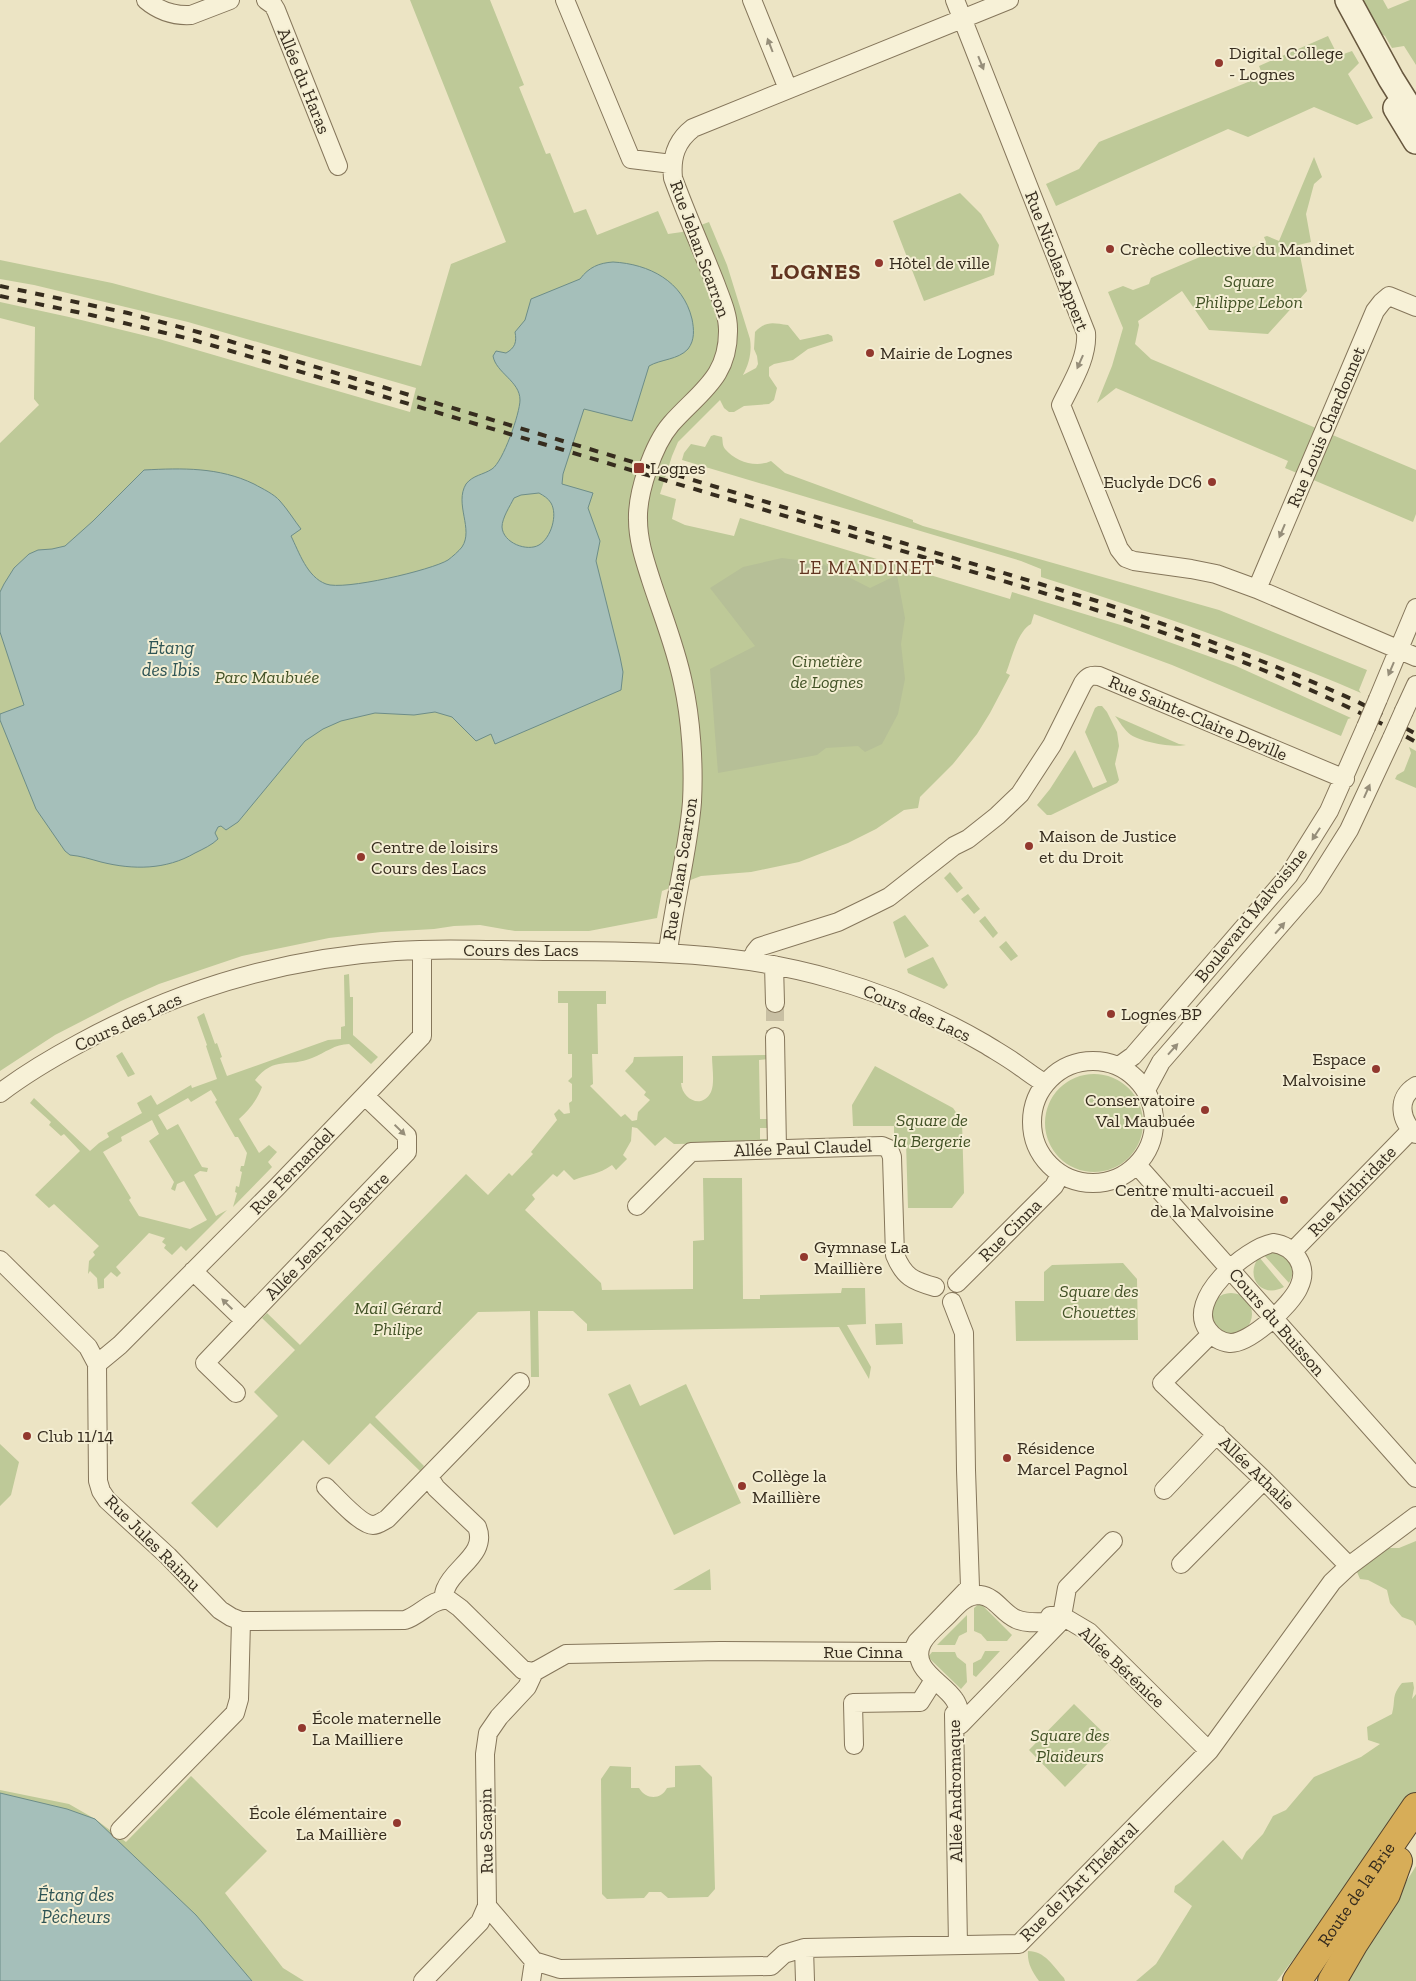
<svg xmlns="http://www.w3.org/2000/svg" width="1416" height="1981" viewBox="0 0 1416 1981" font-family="'Zilla Slab',serif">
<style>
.green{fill:#bec998;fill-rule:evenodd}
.cemetery{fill:#b6bf97}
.water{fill:#a5bfba;stroke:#6d8d88;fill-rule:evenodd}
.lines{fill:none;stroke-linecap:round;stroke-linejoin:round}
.street-tunnel{stroke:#c8bfa3;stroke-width:18;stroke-dasharray:18 9;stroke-linecap:butt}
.street-casing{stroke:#85765b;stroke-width:20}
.secondary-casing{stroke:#67573e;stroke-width:28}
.highway-casing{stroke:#53442f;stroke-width:30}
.street{stroke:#f7f1d7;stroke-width:18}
.secondary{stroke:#f7f1d7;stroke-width:25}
.highway{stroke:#d7ad58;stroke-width:28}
.rail{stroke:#362c1e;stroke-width:4;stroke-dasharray:9 9;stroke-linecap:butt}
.street-bridge-casing{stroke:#85765b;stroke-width:20;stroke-linecap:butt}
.street-bridge{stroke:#f7f1d7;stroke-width:18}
.oneway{fill:#968e7a}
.poi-dot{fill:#92382e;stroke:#f4eed3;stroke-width:2}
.labels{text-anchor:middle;stroke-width:4;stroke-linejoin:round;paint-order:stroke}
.poi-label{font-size:18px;fill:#362c1e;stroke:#f4eed3;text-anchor:start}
.street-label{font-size:18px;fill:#362c1e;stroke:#f4eed3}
.park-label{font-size:18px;font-style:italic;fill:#425226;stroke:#f4eed3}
.neighbourhood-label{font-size:19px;letter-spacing:1px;fill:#613420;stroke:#f4eed3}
.water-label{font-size:19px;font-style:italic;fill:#2e5455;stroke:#f4eed3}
.district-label{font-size:22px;font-weight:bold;letter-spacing:1px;fill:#613420;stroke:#f4eed3}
</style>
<rect width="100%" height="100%" fill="#ece4c4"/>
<path class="green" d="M410,0H490L524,85L519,87L546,154L550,153L574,213L586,209L597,235L658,211L668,234L682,232L709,222L727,265L750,339C752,352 749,364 743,375L756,368L758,364L757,356L754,349L755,332C767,320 773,323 788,325L800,340L828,334L832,336L833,341L808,349L793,360L774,364L769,367V376L777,388L774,400L769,404L744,406L734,412H729L724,408L720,400L678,442L672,456L660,494L676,499L672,519L685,525L734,536L740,518L1010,599L1012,592L1124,626L1236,666L1351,718L1348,719L1341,736L1172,665L1034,614L1031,624C1017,632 1012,658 1006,673L1010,675L990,713L977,734L953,764L920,797L918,808L904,810L876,829L848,843L799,862L751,872L701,876L662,891L657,918L589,931H515L480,925L454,926L434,929L381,932L329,938L242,956L159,984L121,1001L55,1035L0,1071V443L39,405L34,399L35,327L0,318V302L69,317L159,339L410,412L416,388L188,322L34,285L0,279V260L112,283L421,366L451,264L506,242Z
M1360,0H1383L1388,9L1410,0H1416V65L1404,46L1392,48L1385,36L1378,32Z
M1328,36L1338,56L1352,51L1359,63L1348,74L1373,118L1357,125L1314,107L1248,137L1228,129L1056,206L1046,184L1079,169L1099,142L1263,76L1259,66Z
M1314,157L1322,177L1314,184L1306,214L1311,242L1298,245L1307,291L1268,334L1209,330L1182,291L1138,321L1139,325L1135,344L1151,359L1416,470V514L1413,522L1285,468L1288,461L1116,388L1097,403L1112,366L1123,328L1108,292L1123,286L1133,290L1149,284L1151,278L1155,276L1233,243L1236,249L1247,247L1248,249L1266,242L1264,237L1267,236L1279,241Z
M960,193L981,214L999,245L994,275L924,301L893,221Z
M714,435L722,437C723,441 722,445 725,449C736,462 756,468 771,461L785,473L913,520V522L923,526L1219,610L1367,670L1359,690L1361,693C1256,648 1149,611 1041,577V569L1021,561L682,460L684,453L691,444L705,447L711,436Z
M1098,706H1102L1107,712L1117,732L1119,746L1115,764L1119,780L1117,783L1051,815H1047L1037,805L1050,789L1075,750L1093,788L1107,782L1085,732L1095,708Z
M1115,716L1179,744L1186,745C1174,748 1141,742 1131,735C1124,730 1120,722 1115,716Z
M1409,747L1416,751V788L1395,779L1397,775L1404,771L1411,753Z
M950,872L963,888L957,893L944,878Z
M968,894L980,909L974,914L961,899Z
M905,915L929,946L905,958L893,922Z
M985,916L998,933L993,938L979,921Z
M1006,941L1018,956L1011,961L999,947Z
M933,957L948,985L944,989L908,973L907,969Z
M349,974L350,997H353V1035L378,1057L371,1064L349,1044C335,1044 325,1053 312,1058C289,1068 275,1055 255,1080L262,1087C257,1100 249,1110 239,1119L259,1153L269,1145L277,1152L268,1162L272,1167L233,1207L237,1193L235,1192L236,1186L239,1187L242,1172L240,1171L241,1166H244L247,1153L238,1137H235L215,1102L217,1100L211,1090L191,1102L188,1098L158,1115L167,1130L178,1124L202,1167L208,1168L207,1172L200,1171L194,1175L216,1216L227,1210L186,1251L181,1246L172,1255L164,1248L166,1245L162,1242L165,1238L149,1233L116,1267L121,1273L117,1277L111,1272L104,1279V1288L98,1289L97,1278L90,1271L88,1274L89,1261L95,1255L93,1252L99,1246L54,1204L49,1208L35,1195L80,1151L64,1134L61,1136L49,1125L51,1122L30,1103L34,1098L90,1151L99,1143L109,1137L107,1133L142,1113L137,1103L151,1095L157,1105L191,1085L192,1088L217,1079L206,1046L207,1045L197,1017L204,1013L215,1044L217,1043L222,1057L220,1058L227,1076L328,1040L341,1039V1027L345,1026L344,975ZM152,1120L159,1134L149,1141L174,1182L171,1189L175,1191L177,1184L184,1181L207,1220L190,1229L139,1216L129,1200L131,1198L103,1152L122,1141L121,1137Z
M558,991H606V1004H597L598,1054H592L593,1084L590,1086L621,1117L625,1114L632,1121L637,1120L638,1112L650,1100L644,1095L646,1092L625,1071L633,1062L634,1057L683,1056V1083H681C682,1099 702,1110 711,1092C715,1083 712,1066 712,1056L767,1055L768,1059L759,1060L760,1119H769V1128H760V1139H769L764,1143L674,1144L665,1137L655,1146L637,1128L632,1127L631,1141L623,1155L627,1159L616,1170L612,1165C598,1175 589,1174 574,1180L564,1170L557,1177L553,1174L532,1195L535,1199L525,1210L601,1283L602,1290L693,1289V1241L704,1240L703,1178H742L743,1299H760V1295L841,1293L842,1288H865L866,1324L847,1325L871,1367L869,1379L839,1327L587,1331V1324L573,1311H538L539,1377H531L530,1311L478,1312L375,1417L424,1466L420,1471L370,1423L329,1465L303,1440L217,1528L191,1503L278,1416L254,1392L295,1350L262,1318L267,1313L300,1345L466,1174L488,1195L509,1173L512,1176L533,1154L531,1152L557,1120L554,1114L559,1109L564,1114L570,1113L569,1103L572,1101V1084L568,1081L572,1077V1054H568V1003H558Z
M122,1052L135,1074L128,1077L116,1056Z
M875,1066L953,1108L962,1121L964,1193L952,1208H908L906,1142H894V1126H853L852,1105Z
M1045 1123a49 49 0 1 1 98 0a49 49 0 1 1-98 0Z
M1270,1251C1287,1255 1299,1264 1289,1283L1263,1254Z
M1259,1257L1284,1287C1262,1299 1244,1277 1259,1257Z
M1123,1263L1137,1279L1138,1340L1016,1341L1015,1301H1044V1272L1052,1265Z
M1210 1314a21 21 0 1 1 42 0a21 21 0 1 1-42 0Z
M902,1323L903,1344L876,1345L875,1324Z
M630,1384L640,1406L686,1384L741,1503L674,1535L608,1394Z
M0,1444L19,1462L11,1495L0,1506Z
M1416,1541V1626L1413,1621L1402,1617L1390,1603L1387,1590L1368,1580L1360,1579L1357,1572L1360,1566L1384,1548H1399Z
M710,1569L711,1590H673Z
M980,1603L1012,1635L1007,1641H987L981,1634L974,1631V1608Z
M967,1615V1632L959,1636L955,1645H937Z
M985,1651H1000L976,1677L973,1675V1663L981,1659Z
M932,1652H955L957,1657L966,1664L967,1682L961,1689L928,1657Z
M1413,1682L1414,1688L1412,1699L1416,1694V1797L1277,1981H1136L1156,1964L1192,1906L1174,1892L1175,1886L1181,1882L1223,1840L1242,1860L1246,1852L1263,1834L1273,1816L1286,1810L1314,1777L1361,1757L1380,1744L1368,1740L1367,1727L1392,1714C1396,1699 1391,1696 1402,1683Z
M1074,1704L1111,1740L1065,1787L1029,1750Z
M700,1765L712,1777L715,1889L708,1897L668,1898L661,1892H649L644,1898L607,1899L602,1894L601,1779L610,1766L631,1767V1788H639C646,1800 661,1800 667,1788L675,1787V1766Z
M191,1776L267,1851L225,1893L283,1968L304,1981H0V1790L69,1804L95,1819L126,1842Z
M1416,1866V1981H1344Z
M1028,1951C1045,1951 1053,1966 1064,1978L1065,1981H1039C1032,1971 1027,1963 1028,1951Z"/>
<path class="cemetery" d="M782,558L821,563L870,588L897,575L905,618L901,644L905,679L898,714L882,744L865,752L858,746L826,748L817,755L718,773L710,669L755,646L710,588L743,567Z"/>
<path class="water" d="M613,262C649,264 683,281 692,319C694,329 695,340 688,349C678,360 661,359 649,366L632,421L584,409L563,474L562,484L593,493L588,508L600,541L596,561L620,657L623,672L621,690L495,744L491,734L476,741L452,717L435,712L414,715L375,713L341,721L323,729L305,741L238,822L226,830L221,826L218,827L215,833L218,839C212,845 203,849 195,853C166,870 133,870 101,862C90,859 81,856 70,855L65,851L36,809L0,720V714L24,705L0,632V592L4,584L14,568L29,554L38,550L52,549L65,546L93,521L144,470C182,468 219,467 254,484C263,489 274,494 280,501C288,510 294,520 301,529L291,536C299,552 307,577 326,584C343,591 432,570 448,560C452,557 459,551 462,547C474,529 454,504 466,484C473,475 483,475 492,469C503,462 520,413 520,400C520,381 496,373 493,356L496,351L506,353C515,348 517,342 515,332L525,320L531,299L580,279C589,267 599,263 613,262ZM539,493C544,496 548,498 551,503C558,515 551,538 539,545C527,552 503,543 502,527C502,518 510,506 514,498L521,495Z
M0,1793L67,1809L95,1819L196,1915L252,1981H0Z"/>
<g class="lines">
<path class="street-tunnel" d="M775,1003V1037"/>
<defs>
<path id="street" d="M146,0C159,11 174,16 191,15L230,0
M266,0L273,5L276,10L338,166
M565,0L631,159L672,164
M752,0L788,89
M955,0L1086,333C1088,358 1071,384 1061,405L1119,549L1126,558L1134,561L1191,569L1216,574L1257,589L1416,657
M1257,589L1375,311L1382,302L1389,296L1416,307
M1378,699L1416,608
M1404,711L1416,685
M668,952C674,902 688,852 692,802C694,764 691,719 683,683C676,648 662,614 651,580C645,561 638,541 638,520C637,493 653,445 671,424C699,392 729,378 728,329C728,314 721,299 716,285C702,249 686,214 673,178C671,157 676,141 693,128L1009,0
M751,961L755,952L759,947L838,922L873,905L889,897L954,846L968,839L997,816L1020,794L1052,745L1083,683C1088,676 1091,675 1099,676L1345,779
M774,965L775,1003
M775,1037L777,1149
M1032 1122a61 61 0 1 1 122 0a61 61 0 1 1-122 0Z
M1119,1066L1133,1056L1289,875L1329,811L1366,727
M1416,1086C1396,1098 1400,1121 1416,1134
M1146,1090L1161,1062L1313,887L1349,830L1392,738
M0,1093C25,1074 52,1058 80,1043C177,990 285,958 396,951C448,947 500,951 552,951C646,951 741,952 832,979C885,994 937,1016 985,1044C996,1051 1007,1057 1018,1065C1027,1071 1035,1078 1045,1083
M1137,1165L1416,1478
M637,1206L691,1152L882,1146L889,1149L892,1157L895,1255C904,1277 913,1281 935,1287
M1273,1243C1294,1246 1309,1266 1299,1287C1292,1304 1250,1344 1230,1343C1221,1342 1213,1337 1208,1330C1185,1300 1246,1248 1273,1243Z
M1293,1251L1411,1130
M0,1260L88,1347L97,1364L98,1481L101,1491L107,1500L168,1556L220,1610L231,1617L241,1621L405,1620C421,1615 432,1598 449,1600L460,1608L523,1670L534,1672
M193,1271L245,1321L407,1152V1136L365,1096
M957,1283L1054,1186L1060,1175
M1211,1334L1162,1383L1264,1480L1349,1566
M97,1364L120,1345L277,1187L422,1036V950
M236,1393L205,1363L245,1321
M429,1477L436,1488L477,1527C488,1554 454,1567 446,1588C444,1591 444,1596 443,1599
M326,1487C335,1496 361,1525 373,1525C378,1525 383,1521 387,1519L520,1382
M1164,1490L1217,1434
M1181,1564L1264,1480
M980,1595C996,1597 1002,1613 1016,1619C1029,1625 1046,1621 1060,1622L960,1725C960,1716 960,1707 954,1699C943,1682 909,1669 922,1643C927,1633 938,1625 946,1617C956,1607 964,1595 980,1595Z
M1050,1616H1062L1089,1632L1209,1751
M1062,1616L1067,1588L1113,1541
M534,1672L566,1654L720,1651L912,1652L917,1642L970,1587L966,1470L964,1333L952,1302
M954,1714L958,1945
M854,1745L853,1703L920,1702L932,1683
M120,1830L235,1713L239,1699L241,1621
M487,1906L534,1961L560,1969L771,1966L784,1954L804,1948L1019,1944L1209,1751L1332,1582L1349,1566L1416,1516
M804,1948L805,1981
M423,1981L480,1922L487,1906L485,1754L488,1733L499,1717L527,1687L534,1672
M531,1981L534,1961"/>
<path id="secondary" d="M1348,0L1391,79L1416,119
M1396,108L1416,141"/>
<g id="highway">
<path id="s1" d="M1297,1981L1416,1807"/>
<path d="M1332,1981L1354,1943L1386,1894L1398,1861"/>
</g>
</defs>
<use href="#street" class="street-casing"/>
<use href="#secondary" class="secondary-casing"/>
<use href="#highway" class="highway-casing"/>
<use href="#street" class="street"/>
<use href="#secondary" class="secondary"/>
<use href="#highway" class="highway"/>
<path class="rail" d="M0,286L128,313L209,335L1097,601C1185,631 1272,663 1356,701C1376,711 1396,723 1416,734
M0,296L91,315L194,340L1037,591C1166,632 1297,676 1416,742"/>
<defs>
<path id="street-bridge" d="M1366,727L1378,699
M1392,738L1404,711"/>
</defs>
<use href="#street-bridge" class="street-bridge-casing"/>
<use href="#street-bridge" class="street-bridge"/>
</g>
<defs><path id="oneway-solid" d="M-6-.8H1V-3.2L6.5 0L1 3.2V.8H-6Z" transform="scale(1.25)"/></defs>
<g class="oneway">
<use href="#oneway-solid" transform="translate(770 45) rotate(-111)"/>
<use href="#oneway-solid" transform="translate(981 63) rotate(68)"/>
<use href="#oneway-solid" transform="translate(1080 362) rotate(114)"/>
<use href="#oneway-solid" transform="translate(1282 531) rotate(113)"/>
<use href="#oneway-solid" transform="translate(1391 669) rotate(113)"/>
<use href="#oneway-solid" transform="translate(1367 791) rotate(-66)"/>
<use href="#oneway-solid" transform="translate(1316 834) rotate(123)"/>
<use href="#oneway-solid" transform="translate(1280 928) rotate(-49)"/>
<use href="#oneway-solid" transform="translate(1173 1049) rotate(-48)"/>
<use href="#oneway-solid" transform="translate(400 1130) rotate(44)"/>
<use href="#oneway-solid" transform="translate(227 1304) rotate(-136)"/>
</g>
<g class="poi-dot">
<circle cx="1219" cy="63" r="5"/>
<circle cx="1110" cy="249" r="5"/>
<circle cx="879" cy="263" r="5"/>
<circle cx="870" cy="353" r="5"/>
<rect x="633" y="462" width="12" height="12" rx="2.5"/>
<circle cx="1212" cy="482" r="5"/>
<circle cx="1029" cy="846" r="5"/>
<circle cx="361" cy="857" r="5"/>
<circle cx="1111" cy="1014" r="5"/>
<circle cx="1376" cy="1069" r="5"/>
<circle cx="1205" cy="1110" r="5"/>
<circle cx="1284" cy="1200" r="5"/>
<circle cx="804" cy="1257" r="5"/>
<circle cx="27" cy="1436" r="5"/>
<circle cx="1007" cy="1458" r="5"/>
<circle cx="742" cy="1486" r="5"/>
<circle cx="302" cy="1728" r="5"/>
<circle cx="397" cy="1823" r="5"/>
</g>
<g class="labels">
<g class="poi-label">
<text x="1229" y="59">Digital College<tspan x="1229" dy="21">- Lognes</tspan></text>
<text x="1120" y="255">Crèche collective du Mandinet</text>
<text x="889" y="269">Hôtel de ville</text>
<text x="880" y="359">Mairie de Lognes</text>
<text x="650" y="474">Lognes</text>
<text x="1202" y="488" text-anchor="end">Euclyde DC6</text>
<text x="1039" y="842">Maison de Justice<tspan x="1039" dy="21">et du Droit</tspan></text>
<text x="371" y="853">Centre de loisirs<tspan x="371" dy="21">Cours des Lacs</tspan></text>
<text x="1121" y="1020">Lognes BP</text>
<text x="1366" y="1065" text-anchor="end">Espace<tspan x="1366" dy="21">Malvoisine</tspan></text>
<text x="1195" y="1106" text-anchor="end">Conservatoire<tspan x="1195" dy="21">Val Maubuée</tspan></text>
<text x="1274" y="1196" text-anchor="end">Centre multi-accueil<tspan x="1274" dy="21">de la Malvoisine</tspan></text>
<text x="814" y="1253">Gymnase La<tspan x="814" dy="21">Maillière</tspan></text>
<text x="37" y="1442">Club 11/14</text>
<text x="1017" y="1454">Résidence<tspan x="1017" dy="21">Marcel Pagnol</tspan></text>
<text x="752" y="1482">Collège la<tspan x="752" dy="21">Maillière</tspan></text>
<text x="312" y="1724">École maternelle<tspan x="312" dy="21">La Mailliere</tspan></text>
<text x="387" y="1819" text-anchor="end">École élémentaire<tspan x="387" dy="21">La Maillière</tspan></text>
</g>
<g class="street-label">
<text transform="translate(304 81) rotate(68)" y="6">Allée du Haras</text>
<text transform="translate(700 249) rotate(70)" y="6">Rue Jehan Scarron</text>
<text transform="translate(1057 261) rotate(69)" y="6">Rue Nicolas Appert</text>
<text transform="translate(1326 427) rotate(-67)" y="6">Rue Louis Chardonnet</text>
<text transform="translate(1198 718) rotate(23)" y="6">Rue Sainte-Claire Deville</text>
<text transform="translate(680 869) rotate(-81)" y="6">Rue Jehan Scarron</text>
<text transform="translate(1251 915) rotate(-51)" y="6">Boulevard Malvoisine</text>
<text x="521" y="956">Cours des Lacs</text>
<text transform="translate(917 1013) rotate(24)" y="6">Cours des Lacs</text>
<text transform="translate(128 1022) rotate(-25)" y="6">Cours des Lacs</text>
<text transform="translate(803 1148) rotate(-2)" y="6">Allée Paul Claudel</text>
<text transform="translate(292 1171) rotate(-46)" y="6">Rue Fernandel</text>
<text transform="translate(1352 1191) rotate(-46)" y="6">Rue Mithridate</text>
<text transform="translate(1010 1230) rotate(-45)" y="6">Rue Cinna</text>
<text transform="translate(327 1236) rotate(-46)" y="6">Allée Jean-Paul Sartre</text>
<text transform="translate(1277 1322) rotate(49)" y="6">Cours du Buisson</text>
<text transform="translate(1257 1473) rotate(44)" y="6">Allée Athalie</text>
<text transform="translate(153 1543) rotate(45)" y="6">Rue Jules Raimu</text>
<text x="863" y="1658">Rue Cinna</text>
<text transform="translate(1122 1667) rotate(43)" y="6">Allée Bérénice</text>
<text transform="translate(955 1791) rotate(-91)" y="6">Allée Andromaque</text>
<text transform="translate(486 1831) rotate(-91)" y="6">Rue Scapin</text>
<text transform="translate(1079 1882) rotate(-45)" y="6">Rue de l'Art Théatral</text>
<text dy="6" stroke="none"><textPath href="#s1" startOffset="105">Route de la Brie</textPath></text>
</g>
<g class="park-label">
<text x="1249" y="287">Square<tspan x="1249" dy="21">Philippe Lebon</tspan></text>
<text x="827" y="667">Cimetière<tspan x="827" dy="21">de Lognes</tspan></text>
<text x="267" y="683">Parc Maubuée</text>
<text x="932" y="1126">Square de<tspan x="932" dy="21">la Bergerie</tspan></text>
<text x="1099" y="1297">Square des<tspan x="1099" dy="21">Chouettes</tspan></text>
<text x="398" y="1314">Mail Gérard<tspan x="398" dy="21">Philipe</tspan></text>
<text x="1070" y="1741">Square des<tspan x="1070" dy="21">Plaideurs</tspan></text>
</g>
<g class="neighbourhood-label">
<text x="867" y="574">LE MANDINET</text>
</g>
<g class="water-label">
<text x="171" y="654">Étang<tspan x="171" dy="22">des Ibis</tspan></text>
<text x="76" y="1901">Étang des<tspan x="76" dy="22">Pêcheurs</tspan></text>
</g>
<g class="district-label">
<text x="816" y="279">LOGNES</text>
</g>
</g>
</svg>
